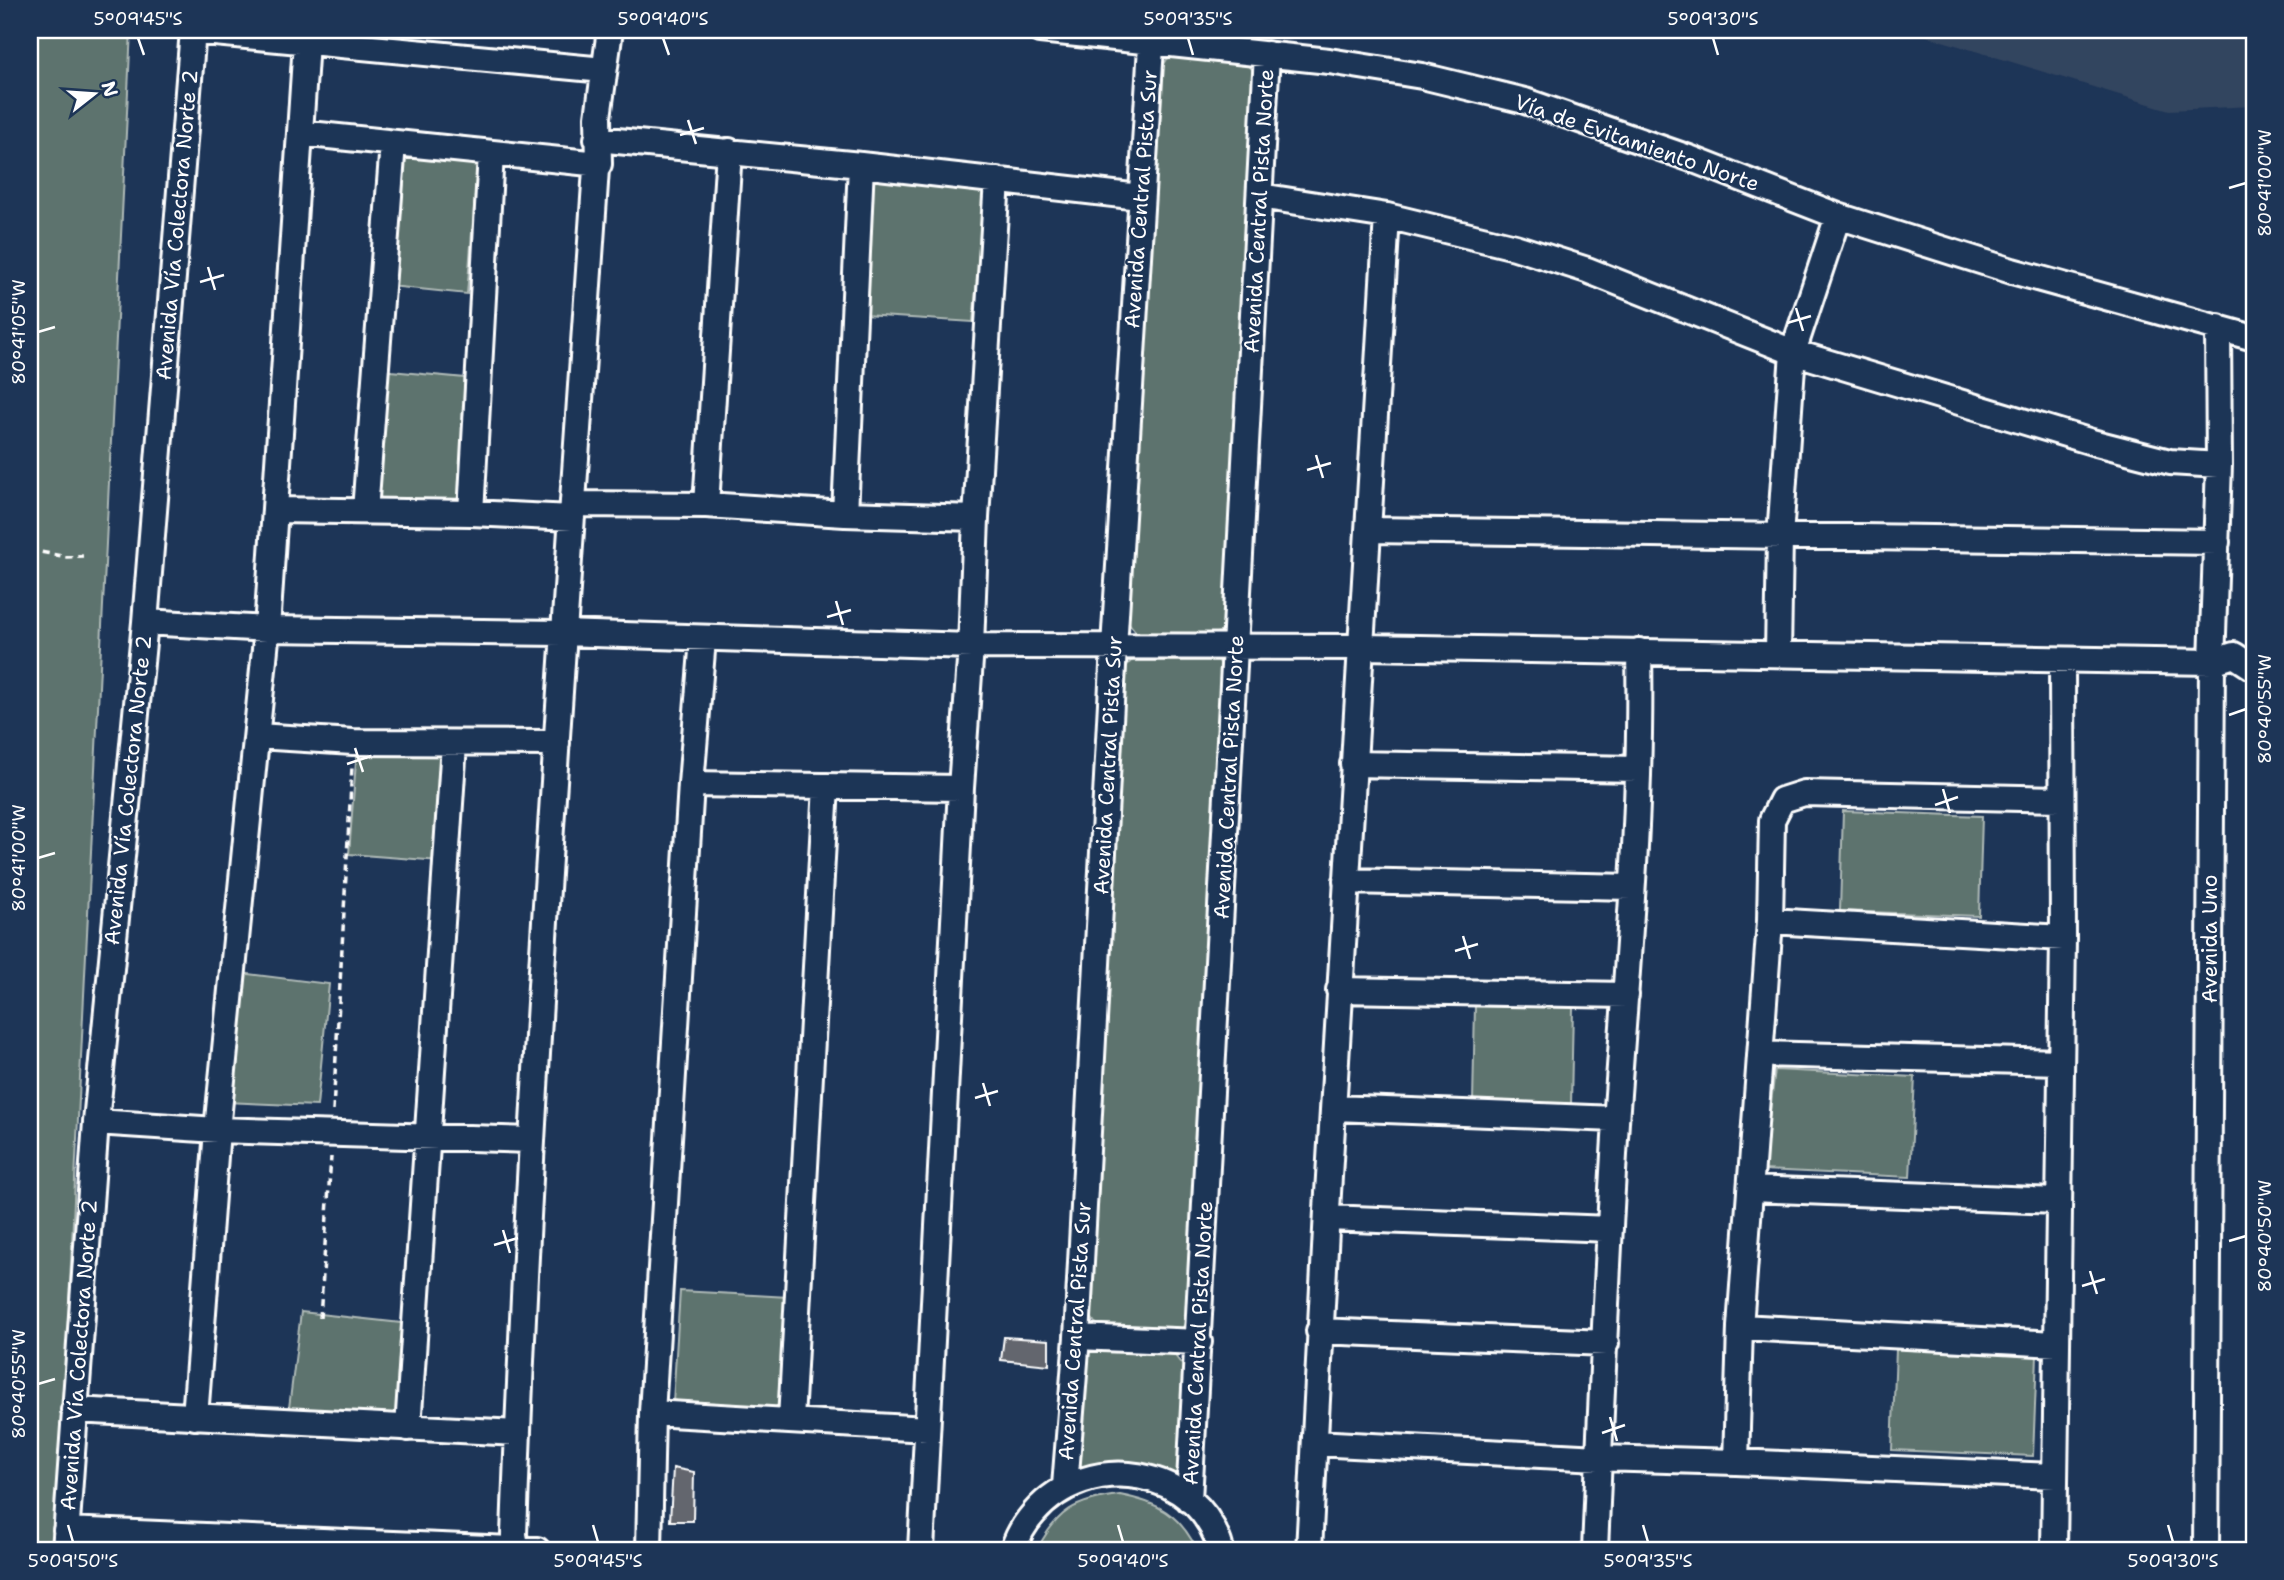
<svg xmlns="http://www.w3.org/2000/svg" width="2284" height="1580" viewBox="0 0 2284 1580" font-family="'Shantell Sans',sans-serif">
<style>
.built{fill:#32445e}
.green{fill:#5d736e;stroke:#aeb9b6;stroke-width:2}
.building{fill:#64666e;stroke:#fff;stroke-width:2}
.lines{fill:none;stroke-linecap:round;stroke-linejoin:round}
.minor-casing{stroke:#fff;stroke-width:30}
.path{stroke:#fff;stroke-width:3.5;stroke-dasharray:7 5;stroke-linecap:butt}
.minor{stroke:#1d3557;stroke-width:24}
.ticks{fill:none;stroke:#fff;stroke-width:2.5}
.labels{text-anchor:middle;stroke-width:5;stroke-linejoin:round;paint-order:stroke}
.street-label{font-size:21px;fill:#fff;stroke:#1d3557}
.neatline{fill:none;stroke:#fff;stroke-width:2.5}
.ticks-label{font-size:18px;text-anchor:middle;fill:#fff}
</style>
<rect width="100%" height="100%" fill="#1d3557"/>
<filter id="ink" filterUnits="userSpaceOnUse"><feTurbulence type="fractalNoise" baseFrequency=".0143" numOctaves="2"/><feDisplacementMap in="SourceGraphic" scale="14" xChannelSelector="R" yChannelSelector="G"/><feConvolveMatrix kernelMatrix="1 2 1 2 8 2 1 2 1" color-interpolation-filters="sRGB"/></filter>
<g filter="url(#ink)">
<path class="built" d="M1906,30H2254V106L2169,110Z"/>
<path class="green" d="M30,30H131L57,1550H30Z
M1181,53L1244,58L1258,78L1224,631C1213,635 1155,641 1145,638C1136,635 1130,625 1126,618L1159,73L1167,59Z
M387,132L479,147L467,294L371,284Z
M882,176L978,186L985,194L973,322L864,315L869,185Z
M369,369L465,378L461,512L361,505Z
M1140,657H1210L1218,660L1223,668L1188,1318L1182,1329L1172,1333L1105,1328L1095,1323L1088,1312L1123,670L1131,661Z
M357,747L447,750L440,861L349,854Z
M1843,811L1982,816L1979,916L1840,911Z
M240,973L329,984L317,1106L226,1102Z
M1475,1005L1573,1007L1571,1105L1473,1103Z
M1775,1070L1915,1077L1910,1177L1763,1170Z
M680,1291L788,1297L784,1411L673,1402Z
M301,1312L410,1324L404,1421L288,1416Z
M1099,1349L1172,1352L1187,1371L1176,1482L1077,1475L1084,1359L1091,1351Z
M1896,1349L2037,1355L2033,1456L1892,1450Z
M1120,1495C1157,1502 1180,1514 1197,1550H1037C1057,1510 1076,1500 1120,1495Z"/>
<path class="building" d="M1004,1337L1049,1340V1365L1001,1360Z
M673,1468L694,1472L693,1521H670Z"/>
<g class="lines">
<defs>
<path id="minor" d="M1040,30L1329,61L1422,76L1525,101L1689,158L1838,216L2012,271L2254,338
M193,31L604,70
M300,133L599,164
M597,139L861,165L1140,197
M1260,196L1387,216L1515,247L1587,270L1793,352L2092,442L2170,462L2219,465
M573,504L706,505L845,514L976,518
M706,505L729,151
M275,510L471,513L572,518
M365,511L393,143
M471,513L491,153
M845,514L861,165
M1368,530L2217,542
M145,622L267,629L562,633L971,646L1362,647L2212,662L2234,655L2254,668
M1778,654L1780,537L1793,352L1838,216
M257,736L353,742L557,743
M1353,764L1638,769
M691,784L961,788
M1346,881L1632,887
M1770,921L2063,938
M1339,990L1626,995
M1761,1054L2061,1062
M1334,1108L1616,1119
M96,1122L217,1130L532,1140
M1751,1189L2058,1201
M1327,1218L1610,1229
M1740,1327L1770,921L1772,820L1782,800L1804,793L2061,799
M1319,1331L1606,1343
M1077,1337L1199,1342
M74,1410L518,1433
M652,1413L927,1429
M195,1417L217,1130L267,629L306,42
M791,1420L826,786
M408,1428L454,744
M1315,1443L1599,1458L1736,1462
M2055,1476L1736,1462L1740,1327L2056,1344
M1065,1486L1077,1337L1114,647L1152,30
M1189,1500L1267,54
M66,1530L537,1550
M65,1550L96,1122L145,622L193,30
M517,1550L514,1535C530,1079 565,624 596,169L599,164L598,117L610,30
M649,1550L652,1413L691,784L703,639
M921,1550L961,788L971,646L976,518L997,180
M1013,1550C1017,1537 1025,1523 1034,1513C1088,1450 1199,1466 1221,1550
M1309,1550C1331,1105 1360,660 1387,216
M1595,1550C1601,1407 1607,1264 1616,1122C1627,965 1642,808 1639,651
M2054,1550L2063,938L2062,660
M2206,1550L2212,662L2219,465L2218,327"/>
</defs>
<use href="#minor" class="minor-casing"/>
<path class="path" d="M30,550L67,557L83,556
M333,1111L352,766
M320,1318L331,1157"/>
<use href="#minor" class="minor"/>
</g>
</g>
<path class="ticks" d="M138,38L144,55M663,38L669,55M1188,38L1193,55M1713,38L1718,55M688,120L696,144M680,135L704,128M2229,188L2246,183M208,267L215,290M200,282L224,275M1796,308L1803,331M1787,323L1811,316M38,332L55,327M1316,455L1323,478M1307,470L1331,463M836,601L843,625M827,617L851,610M2229,715L2246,709M355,748L363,772M347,764L371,756M1943,789L1950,813M1935,805L1958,797M38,858L55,853M1463,936L1470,959M1455,951L1478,944M983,1083L990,1106M975,1098L998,1091M503,1230L510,1253M2229,1241L2246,1236M494,1245L518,1238M2090,1271L2097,1294M2082,1286L2105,1279M38,1384L55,1379M1610,1417L1617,1441M1602,1433L1625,1425M68,1525L73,1542M593,1525L598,1542M1118,1525L1123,1542M1643,1525L1648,1542M2168,1525L2173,1542"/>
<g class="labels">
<g class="street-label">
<text transform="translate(1637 143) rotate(19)" y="7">Vía de Evitamiento Norte</text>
<text transform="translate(1141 199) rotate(-86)" y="7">Avenida Central Pista Sur</text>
<text transform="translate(1259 211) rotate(-87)" y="7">Avenida Central Pista Norte</text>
<text transform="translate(177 225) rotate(-85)" y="7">Avenida Vía Colectora Norte 2</text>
<text transform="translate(1108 765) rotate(-87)" y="7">Avenida Central Pista Sur</text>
<text transform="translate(1229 777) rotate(-87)" y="7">Avenida Central Pista Norte</text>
<text transform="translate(128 790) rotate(-84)" y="7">Avenida Vía Colectora Norte 2</text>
<text transform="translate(2210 939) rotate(-90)" y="7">Avenida Uno</text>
<text transform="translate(1075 1331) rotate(-86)" y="7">Avenida Central Pista Sur</text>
<text transform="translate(1198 1343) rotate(-87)" y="7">Avenida Central Pista Norte</text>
<text transform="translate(79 1355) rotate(-86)" y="7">Avenida Vía Colectora Norte 2</text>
</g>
</g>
<rect width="2284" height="1580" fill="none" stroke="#1d3557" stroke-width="77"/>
<g transform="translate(94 94) rotate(73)" stroke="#1d3557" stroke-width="5" paint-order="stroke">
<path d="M0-5L12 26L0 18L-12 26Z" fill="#ffffff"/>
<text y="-10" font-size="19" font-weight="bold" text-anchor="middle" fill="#ffffff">N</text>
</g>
<rect x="38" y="38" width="2208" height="1504" class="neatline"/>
<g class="ticks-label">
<text x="138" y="25">5°09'45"S</text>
<text x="663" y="25">5°09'40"S</text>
<text x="1188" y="25">5°09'35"S</text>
<text x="1713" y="25">5°09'30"S</text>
<text transform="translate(2265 183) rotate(-90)" y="6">80°41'00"W</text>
<text transform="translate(19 332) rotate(-90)" y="6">80°41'05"W</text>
<text transform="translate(2265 709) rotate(-90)" y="6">80°40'55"W</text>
<text transform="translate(19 858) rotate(-90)" y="6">80°41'00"W</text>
<text transform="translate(2265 1236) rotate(-90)" y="6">80°40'50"W</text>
<text transform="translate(19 1384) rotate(-90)" y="6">80°40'55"W</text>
<text x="73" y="1567">5°09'50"S</text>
<text x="598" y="1567">5°09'45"S</text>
<text x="1123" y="1567">5°09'40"S</text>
<text x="1648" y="1567">5°09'35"S</text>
<text x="2173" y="1567">5°09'30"S</text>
</g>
</svg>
